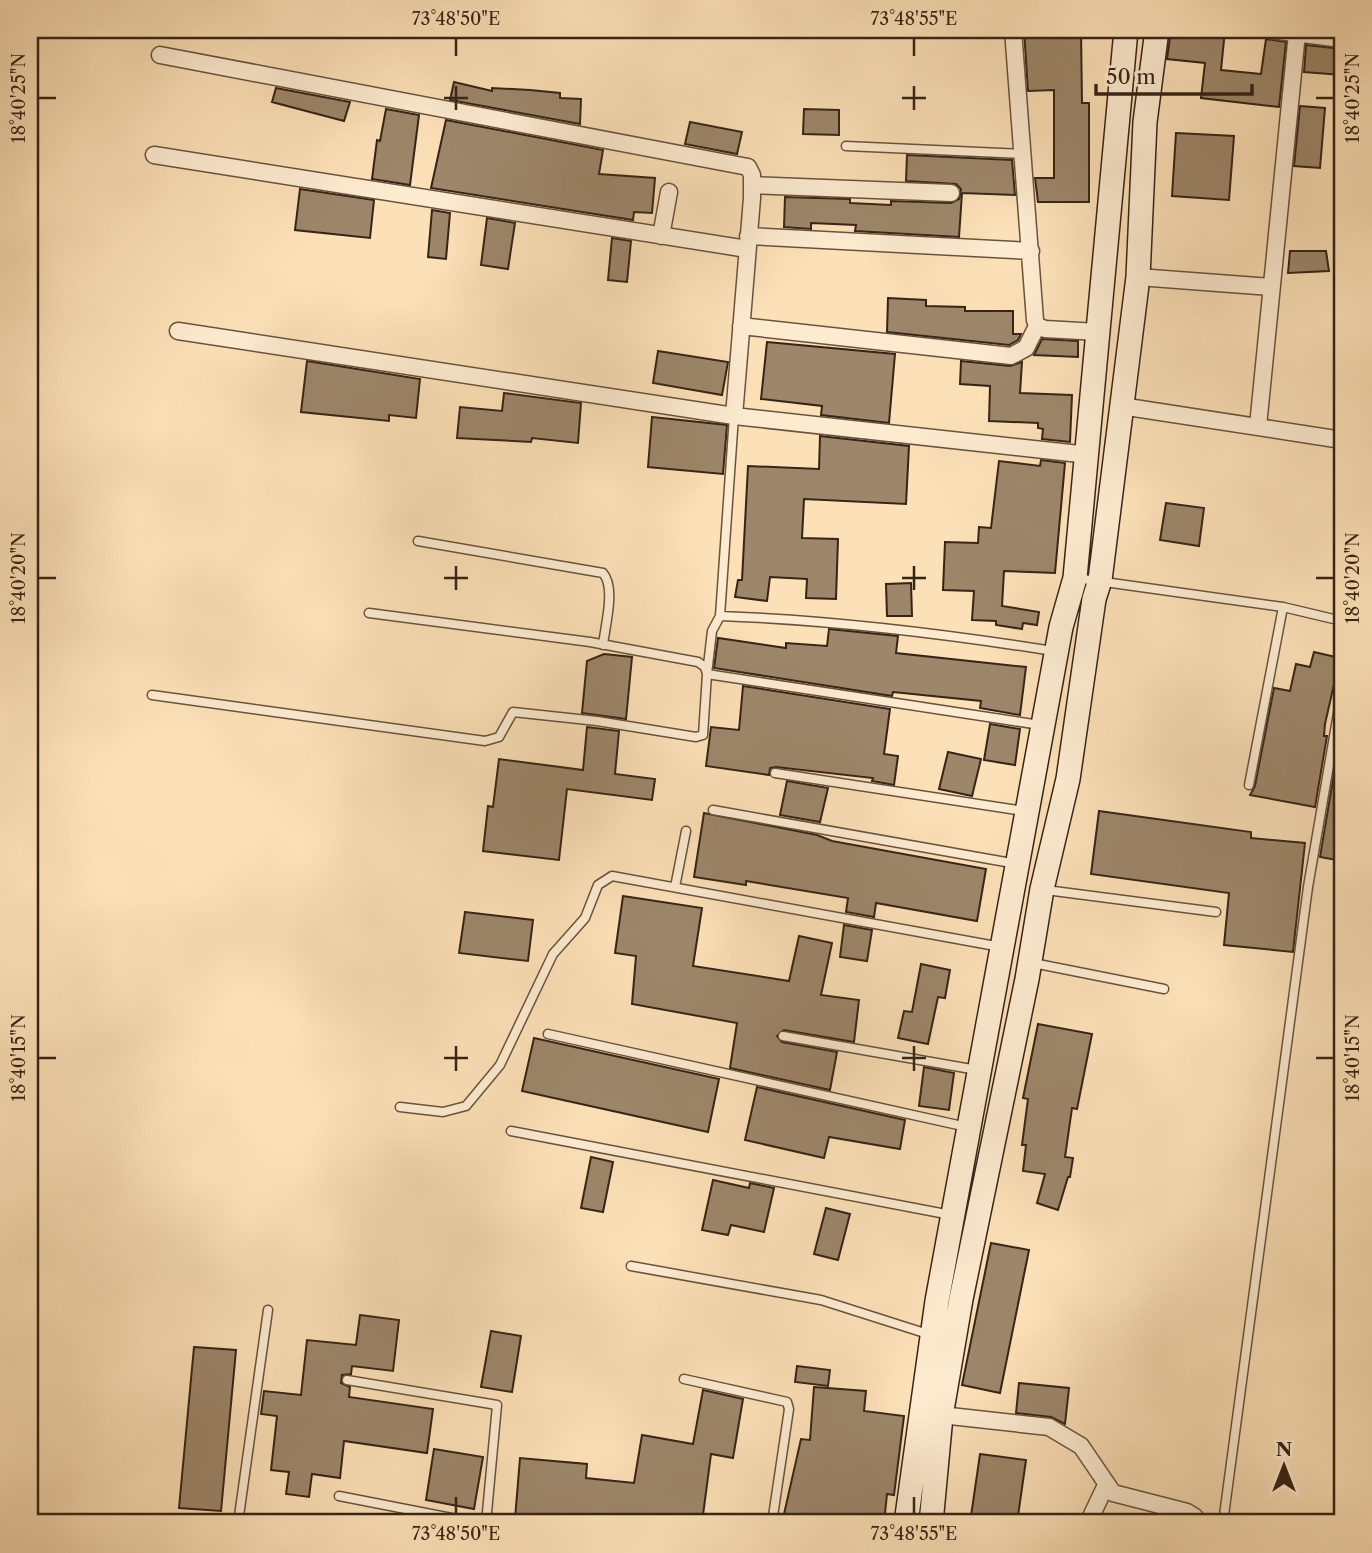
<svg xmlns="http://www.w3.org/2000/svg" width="1372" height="1553" viewBox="0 0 1372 1553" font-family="'Libre Caslon Text',serif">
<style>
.building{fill:#9d866a;stroke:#362416;stroke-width:2}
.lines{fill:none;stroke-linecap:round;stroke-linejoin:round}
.service-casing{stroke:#68533e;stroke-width:11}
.minor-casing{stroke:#68533e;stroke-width:19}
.secondary-casing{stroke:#362416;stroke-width:26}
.service{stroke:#fdebd0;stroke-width:8}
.minor{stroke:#fdebd0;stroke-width:16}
.secondary{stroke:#fdebd0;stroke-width:23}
.ticks{fill:none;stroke:#362416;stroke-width:2.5}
.neatline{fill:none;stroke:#362416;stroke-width:2.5}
.ticks-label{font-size:18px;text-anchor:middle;fill:#362416}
</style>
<rect width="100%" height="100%" fill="#fce0b7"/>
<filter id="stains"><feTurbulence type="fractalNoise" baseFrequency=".00286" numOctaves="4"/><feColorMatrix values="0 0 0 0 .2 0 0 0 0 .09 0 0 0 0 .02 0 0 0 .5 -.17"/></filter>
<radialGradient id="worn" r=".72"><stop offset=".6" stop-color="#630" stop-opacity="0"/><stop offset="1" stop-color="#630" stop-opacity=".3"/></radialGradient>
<path class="building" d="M1024,30H1081L1082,103H1089V202H1038L1035,178H1054V90L1028,91Z
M1171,30H1225L1221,70L1261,74L1266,39L1286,42L1279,107L1201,98L1205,63L1167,59Z
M1306,45L1342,49V75L1304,72Z
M454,82L492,91V88L530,90L560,93V98L581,99L580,124L450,100Z
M276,88L350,102L344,121L272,102Z
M1300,106L1325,108L1320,168L1294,166Z
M386,109L419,115L410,185L372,179L377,140L380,141Z
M804,109L839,110V135L803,134Z
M446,120L603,150L599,174L655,178L652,213L634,212L633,220L431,188Z
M690,122L742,132L737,154L685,144Z
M1176,133L1234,136L1229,200L1172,196Z
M907,155L1012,160L1015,195L962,193L959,237L855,231L856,225L811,223V229L784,227L785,197L850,199V203L891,205V201L951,203L959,199L961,189L956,184L906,181Z
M300,189L374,200L370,238L295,230Z
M432,210L450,213L446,259L428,257Z
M487,218L515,223L508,269L481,265Z
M612,238L631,241L627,282L608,280Z
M1290,251H1326L1329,271L1288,273Z
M888,298L926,300V306L965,307V311H1013V334H1021L1018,340L1009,345L887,332Z
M1042,339L1078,341V357L1034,355Z
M767,342L895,354L889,423L821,415L822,406L761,399Z
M658,351L728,362L722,395L653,383Z
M307,361L420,379L416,418L389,415V421L301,412Z
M961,361L1010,366L1022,362L1020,393L1072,395L1070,442L1042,439L1043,429L1038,428V423L989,421L990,386L960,384Z
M504,393L581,403L578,443L532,438L531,442L457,438L460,407L502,411Z
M652,417L727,425L723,474L648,467Z
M820,436L909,446L906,504L804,499L802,538L838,539L836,599L806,598L807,579L770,577L767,601L735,597L738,580H742L748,466L819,469Z
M1041,460L1065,463L1055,573L1004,571L1002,606L1039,612L1037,625L1023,623L1022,629L996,625V621L972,620L974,591L943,590L945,542L978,543L979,527L991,528L999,461L1040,466Z
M1166,503L1204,508L1199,546L1160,540Z
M911,583L912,616H887L886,584Z
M829,629L898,636L896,653L1026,667L1020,715L980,708L981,701L893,692L892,696L714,668L718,638L786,648V643L827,646Z
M1314,652L1340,658L1325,724L1324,736H1327L1315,807L1250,795L1255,786L1274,688L1290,691L1296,664L1310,667Z
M604,654L632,657L626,719L582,713L587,661Z
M743,686L890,709L884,754L898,756L894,785L872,781L873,778L776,767L770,768L769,775L706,766L711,727L739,730Z
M990,724L1020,729L1015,765L984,760Z
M587,727L619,731L615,774L655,779L652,800L567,789L559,860L483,851L488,806L493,807L499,759L583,770Z
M1340,738L1342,739V861L1320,857Z
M948,752L981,759L972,796L939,789Z
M787,781L828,788L820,822L780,815Z
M1099,811L1251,832V838L1305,843L1293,952L1224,945L1229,893L1091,874Z
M704,813L817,835L832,841L986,869L977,921L876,903L874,917L846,912L848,898L746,881V885L694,877Z
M623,896L702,908L693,966L789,981L799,936L832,943L821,995L859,1000L854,1042L784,1030L777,1036L782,1042L837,1052L830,1090L730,1068L737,1023L632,1004L636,956L615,953Z
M465,912L533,920L528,961L459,953Z
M844,925L872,930L867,961L840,957Z
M921,964L950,970L945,998L938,997L928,1044L898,1038L904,1011L912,1012Z
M1038,1024L1092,1034L1077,1109L1072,1108L1065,1157L1073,1158L1070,1177H1068L1058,1210L1037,1203L1045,1174L1023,1171L1026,1145H1022L1028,1099L1023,1098Z
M534,1038L719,1079L708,1132L522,1091Z
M924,1067L954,1073L949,1110L919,1106Z
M757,1087L905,1120L900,1149L829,1137L824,1158L745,1140Z
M591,1157L613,1162L603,1212L581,1208Z
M713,1180L749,1188L750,1183L774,1188L764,1232L731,1225L728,1235L702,1230Z
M826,1208L850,1214L838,1260L814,1254Z
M991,1243L1029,1250L1000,1393L962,1385Z
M360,1315L399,1320L393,1371L352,1366L351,1374L342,1375L341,1383L350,1387L349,1397L433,1409L427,1453L344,1441L340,1478L312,1474L309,1497L286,1494L289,1472L271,1470L277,1416L261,1414L264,1391L301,1395L307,1340L356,1345Z
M491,1331L521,1336L512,1392L481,1387Z
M194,1347L236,1350L221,1511L179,1508Z
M797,1366L830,1370L828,1386L795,1382Z
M1019,1383L1069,1388L1065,1424L1051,1417L1016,1413Z
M814,1387L866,1391L864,1411L904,1416L894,1495L887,1494L884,1523H782L801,1439L810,1440Z
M703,1390L743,1399L733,1458L711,1454L702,1523H556L515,1519L520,1458L587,1464L586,1478L634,1483L642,1435L693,1444Z
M434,1449L483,1457L474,1509L426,1500Z
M980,1454L1026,1460L1017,1523H970Z"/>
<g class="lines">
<defs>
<path id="service" d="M846,146L1025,154
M418,541L603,573C616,588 605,626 603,645
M1076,578L1283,607L1342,621
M720,616L734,416
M152,695L485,741L499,737L513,712L597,721L696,737L703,735L707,674L705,667L698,662L590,642L369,613
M1040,725L707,674L712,631L720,616C834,620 940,633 1053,651
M775,773L1024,811
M1249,785L1283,607
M713,810L1017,864
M675,887L686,831
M1046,890L1216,912
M1033,963L1164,989
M548,1034L967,1127
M783,1036L977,1070
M400,1107L443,1112L466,1106L500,1065L553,954L585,918L598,885L612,876L1001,947
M511,1131L951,1215
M631,1266L821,1300L931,1335
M684,1379L787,1402L789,1409L772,1523
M347,1380L497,1405L486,1523
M339,1496L477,1523
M238,1523L268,1310
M1223,1523L1308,887L1342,690"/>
<path id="minor" d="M1013,30L1035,320L1037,326L1045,329L1098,332
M1271,30L1342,39
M160,55L748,167L752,175V198L734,416
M154,155L747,249
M752,185L951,193
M661,236L669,192
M748,236L1031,251
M1138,277L1271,287
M741,326L1011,356L1026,348L1037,326
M178,331L734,416L1089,455
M1121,406L1342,440
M1258,426L1297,33
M932,1414L1049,1427L1081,1446L1113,1493L1187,1512L1195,1517L1198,1523
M1088,1523L1106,1485"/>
<path id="secondary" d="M906,1523L937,1301L1061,627L1075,578L1126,30
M931,1523L941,1416L961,1299L1027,979L1042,889L1068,779L1094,599L1100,580L1138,277L1145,122L1157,30"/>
</defs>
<use href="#service" class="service-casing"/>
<use href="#minor" class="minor-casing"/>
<use href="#secondary" class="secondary-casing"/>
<use href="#service" class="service"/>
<use href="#minor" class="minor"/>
<use href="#secondary" class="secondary"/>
</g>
<path class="ticks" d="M456,38V56M914,38V56M456,86V110M914,86V110M38,98H56M444,98H468M902,98H926M1316,98H1334M456,566V590M914,566V590M38,578H56M444,578H468M902,578H926M1316,578H1334M456,1046V1071M914,1046V1071M38,1058H56M444,1058H468M902,1058H926M1316,1058H1334M456,1497V1514M914,1497V1514"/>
<rect width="1372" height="1553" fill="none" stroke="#fce0b7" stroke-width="77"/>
<g transform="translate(1284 1466)" stroke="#fdebd0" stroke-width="5" paint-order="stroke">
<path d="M0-5L12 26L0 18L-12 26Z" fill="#362416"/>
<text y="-10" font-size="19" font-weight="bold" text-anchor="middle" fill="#362416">N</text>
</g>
<path d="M1096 84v10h156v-10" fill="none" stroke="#362416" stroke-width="3.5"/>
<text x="1106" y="84" font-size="21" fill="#362416" stroke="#fdebd0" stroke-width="5" paint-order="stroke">50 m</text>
<rect x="38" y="38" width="1296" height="1476" class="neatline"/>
<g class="ticks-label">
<text x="456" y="25">73°48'50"E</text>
<text x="914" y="25">73°48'55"E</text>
<text transform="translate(19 98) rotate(-90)" y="6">18°40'25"N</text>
<text transform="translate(1353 98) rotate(-90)" y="6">18°40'25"N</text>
<text transform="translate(19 578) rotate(-90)" y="6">18°40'20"N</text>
<text transform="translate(1353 578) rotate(-90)" y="6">18°40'20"N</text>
<text transform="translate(19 1058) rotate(-90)" y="6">18°40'15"N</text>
<text transform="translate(1353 1058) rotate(-90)" y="6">18°40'15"N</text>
<text x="456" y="1540">73°48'50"E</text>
<text x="914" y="1540">73°48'55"E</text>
</g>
<rect width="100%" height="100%" filter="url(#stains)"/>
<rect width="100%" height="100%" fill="url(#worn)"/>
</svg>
